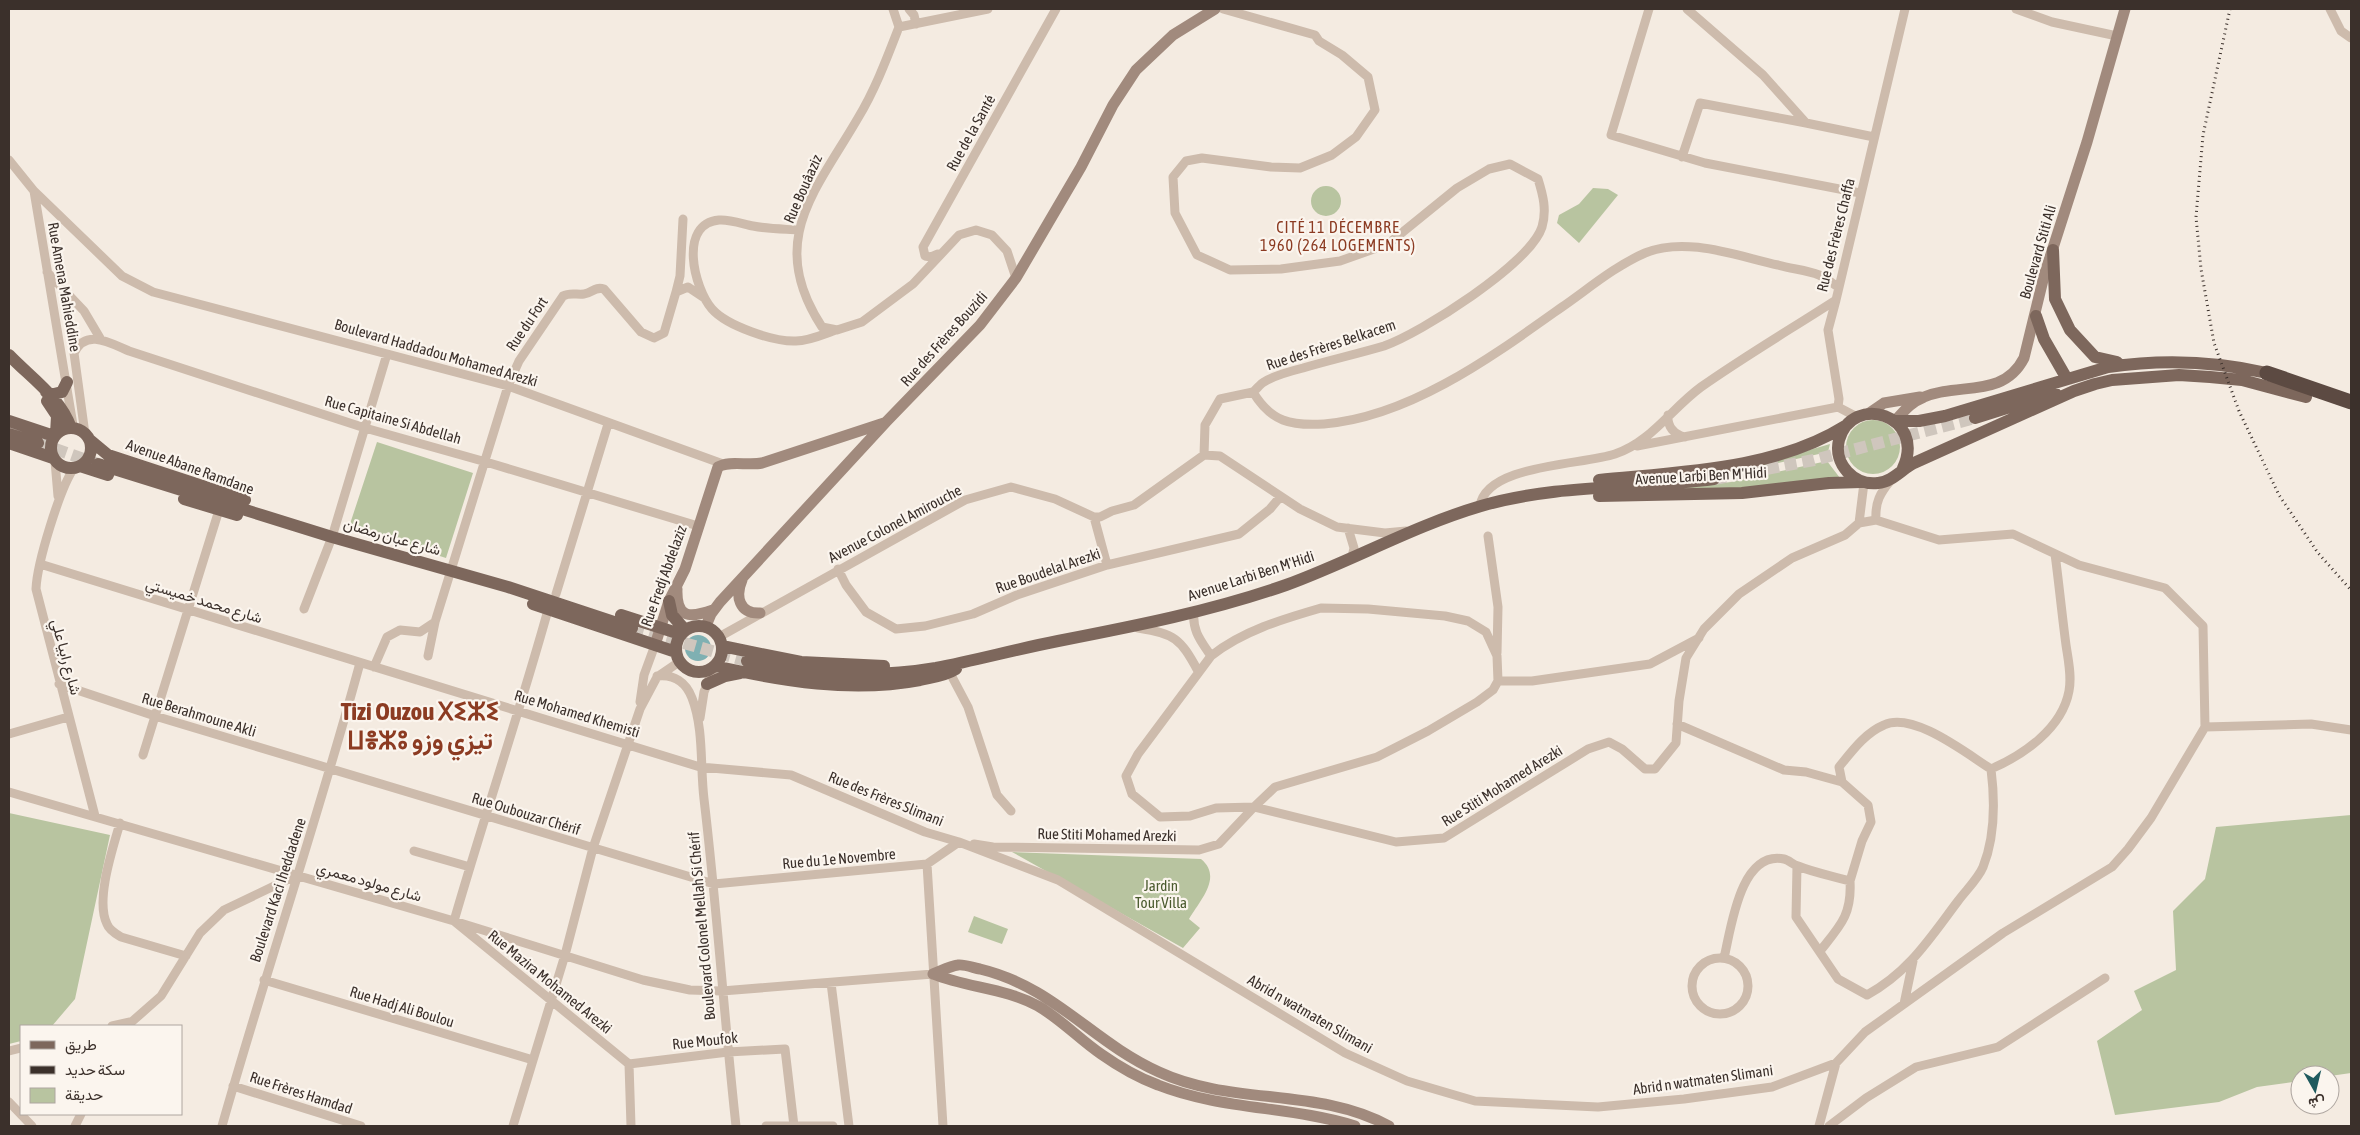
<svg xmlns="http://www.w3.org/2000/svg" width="2360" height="1135" viewBox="0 0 2360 1135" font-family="'Asap Condensed',Vazirmatn,'Noto Sans Tifinagh',sans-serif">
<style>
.green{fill:#b8c4a0}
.water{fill:#7fb0b2}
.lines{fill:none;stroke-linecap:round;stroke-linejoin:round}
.primary-tunnel{stroke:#cfc6bd;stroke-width:12;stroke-dasharray:12 6;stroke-linecap:butt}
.street{stroke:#cdbbac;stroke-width:9}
.secondary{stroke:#a18a7d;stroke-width:11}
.primary{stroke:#7d675c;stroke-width:12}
.highway{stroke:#5c4a42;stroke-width:15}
.rail{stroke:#3b302b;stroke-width:3;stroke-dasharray:1 4;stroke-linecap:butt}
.labels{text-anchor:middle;stroke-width:4.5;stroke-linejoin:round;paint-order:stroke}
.street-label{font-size:15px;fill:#3b302b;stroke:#fbf5ee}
.park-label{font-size:15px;fill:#4a5a2e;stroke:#fbf5ee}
.neighbourhood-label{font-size:16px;letter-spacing:1px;fill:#8c3b22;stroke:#fbf5ee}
.town-label{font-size:25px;font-weight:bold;fill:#8c3b22;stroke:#fbf5ee}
</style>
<rect width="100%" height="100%" fill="#f4ebe1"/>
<path class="green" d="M1311 201a15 15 0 1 1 30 0a15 15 0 1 1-30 0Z
M1593,188L1608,189L1618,195L1579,243L1557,223L1559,215L1579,204Z
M1846 447a27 27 0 1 1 54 0a27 27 0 1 1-54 0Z
M377,442L473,473L446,558L349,527Z
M1830,444L1828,452L1769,465L1689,478L1789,456Z
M1827,461L1840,478L1751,489L1640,493L1731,482Z
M9,813L110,835L75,999L52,1026H21V1041L9,1044Z
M2351,815V1073L2330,1076L2300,1075V1081L2257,1087L2219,1102L2115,1115L2097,1041L2142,1010L2134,991L2176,970L2173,911L2205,879L2216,827Z
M1012,852L1201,859C1223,877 1200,900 1189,919L1200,928L1183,948Z
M974,916L1008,929L1002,944L968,932Z"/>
<path class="water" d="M685 648a13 13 0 1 1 26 0a13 13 0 1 1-26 0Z"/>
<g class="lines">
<path class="primary-tunnel" d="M38,443L98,464
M1714,479L1814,460L1975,418
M632,628L747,661"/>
<path class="street" d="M893,9L899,27
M909,9L914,15L916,24
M988,9L899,27C887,58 875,90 858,118C815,192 766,241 822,327L837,330L862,322L913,284L959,235L976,230L992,235L1007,251L1016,278
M1223,9L1315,35L1319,41L1342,55L1368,77L1375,110L1356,137L1332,155L1300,168L1271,167L1202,158L1186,161L1173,177L1175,213L1197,255L1230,270L1281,269L1340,261L1388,244L1457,188L1489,169L1510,164L1538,179C1543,195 1547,210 1542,227C1530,264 1421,333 1384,346C1357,354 1330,360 1303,368C1291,371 1275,375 1264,382C1260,384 1257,389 1253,392C1271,422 1291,426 1324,424C1410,417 1493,356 1562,307C1588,289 1615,266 1645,253C1686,236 1737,256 1778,265C1791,269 1807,270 1819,275C1826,278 1832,283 1838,287
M1649,9L1611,135L1705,163L1860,193
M1687,9L1763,75L1806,123L1874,137
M2016,9L2052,22L2117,36
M2330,9L2341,31L2351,38
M1682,157L1700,103L1806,123
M9,160L34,191L73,425
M34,191L122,276L153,292L508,386L723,464
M798,230C783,229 768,229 753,226C743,224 729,219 719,220C678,224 694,288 712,309C727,326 774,342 796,341C810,341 824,334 836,330
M938,254L931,257L925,256L923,247L1056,9
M47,272L84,311L100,338
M676,292L680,276L683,219
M1836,300L1828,330L1839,399L1838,407L1857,417
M1668,415C1667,426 1674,435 1685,437
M85,434L74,353C86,328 110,343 129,351L365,428L486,462L698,526
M1637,446L1838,407
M1204,455L1205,425L1220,399L1253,392
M55,461L58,496
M74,468C60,488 37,563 36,589L95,816
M1480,506C1486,464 1583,465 1615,454C1651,442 1671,409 1701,387C1745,356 1791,329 1836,300L1905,9
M1094,517L1107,565
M1876,520C1875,502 1880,493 1891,480
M1348,528L1354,548L1352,557
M1488,536L1498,607L1497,653
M40,564L700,767L791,775L925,832L959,842L1058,880L1345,1053L1407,1081L1475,1101L1598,1107L1684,1099L1772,1087L1836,1063
M838,569L846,585L866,612L896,629L925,626L973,614L1017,595L1107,565L1239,534L1270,509L1280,497
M556,594L608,424
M1321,608L1368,609L1445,616L1468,621L1486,632L1497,656L1498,681L1493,690L1477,702L1428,731L1377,757L1275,787L1254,807L1216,808L1190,816L1160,817L1132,794L1126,776L1138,754L1211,656C1242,631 1283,619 1321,608Z
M304,609L332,537L387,354
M548,610C519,714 484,817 454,921L629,1064
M1194,612C1192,631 1201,641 1211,656
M1138,628C1175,634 1180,638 1198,671
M719,637L965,500L1011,487L1055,499L1094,517H1100L1112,511L1134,505L1204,455L1220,456L1300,509L1337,527L1385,533L1406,531
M428,656L435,622
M374,667L387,637L400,630L420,632L435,622L508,386L519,361L563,296C570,292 577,295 584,294C592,293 595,286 604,289L641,332L654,338L664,333L676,292L688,287L703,297
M950,673L968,707L997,795L1011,811
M657,676C674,674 686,682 692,698C704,729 700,766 704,799C717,908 724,1017 736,1126
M1498,681H1532L1650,664L1699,638
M59,684L155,716L714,884L927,864L959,842
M640,702L644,675L655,645
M700,718L704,692L714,667
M1677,724L1784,770L1806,772L1842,782
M2205,727L2311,724L2351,730
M9,734L68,717
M143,755L219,510
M1991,769C2023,755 2062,729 2069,691C2072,676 2068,659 2066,645C2062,615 2059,584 2055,554
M9,792L454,921L643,980L690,990L722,991L933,974
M120,823C113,848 95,900 107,924C109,930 116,934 121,937L186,956
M974,844L993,847L1199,850L1219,844L1254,807L1396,842L1444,838L1588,749L1609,742L1622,749L1645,769H1655L1676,743L1679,701L1686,658L1704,629L1739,594L1792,558L1845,535L1859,523L1864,483
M414,851L470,867
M927,864L943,1126
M1820,951C1840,926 1852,915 1850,881
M1724,958C1731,929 1740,850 1784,859C1789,860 1793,865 1798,866C1815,873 1833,876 1850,881L1862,841L1871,822L1868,805L1842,782L1839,767C1852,751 1865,733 1884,725C1913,711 1967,754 1991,769C1995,801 1995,837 1983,867C1978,879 1966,890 1958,901C1930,938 1909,972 1867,995L1838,979L1796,917L1797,866
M1692 986a28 28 0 1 1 56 0a28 28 0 1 1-56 0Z
M264,980L533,1060
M831,983L849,1126
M1904,1004L1913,961
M112,1026L130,1022
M127,1026L161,996L200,933L224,910L297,875
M9,1051L21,1048
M629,1064L728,1052L785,1049L794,1126
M629,1064L631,1126
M233,1086L361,1126
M9,1102L32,1126
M75,1126L81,1114
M222,1126C266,971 318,818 360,663
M513,1126L565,955L593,848L640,709L657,677L679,662
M766,1126H833
M1819,1126L1836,1063L1865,1032L2003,933L2112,867L2128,849L2151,818L2205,727L2203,626L2165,588L2079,565L2013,534L1939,540L1876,520L1859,523
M1829,1126L1866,1098L1916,1067L1998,1047L2105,978"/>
<path class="secondary" d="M1868,414L1884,403L1920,397
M1895,421C1904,411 1911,402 1924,397C1959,382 2003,399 2024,358L2044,276L2087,142L2125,9
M742,580C735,596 739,614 760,613
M677,589C676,619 690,618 713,610
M706,626L711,614L720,602L886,422L980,325L1016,278L1081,167L1113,105L1136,70L1173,35L1215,9
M655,645L669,601L685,569L718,467C729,460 748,466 762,463L884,423
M933,974C941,971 950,966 958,965C964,964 974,968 980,969C1055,987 1092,1042 1159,1072C1232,1106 1318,1087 1389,1126
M933,974C968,988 1005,988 1038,1006C1062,1020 1079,1039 1101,1054C1118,1066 1139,1078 1158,1085C1221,1110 1291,1106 1355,1126"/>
<path class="primary" d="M2053,250L2055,299L2070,330L2095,357L2117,362
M2036,316L2044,339L2067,379
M9,355C31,378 60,397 71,428
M46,392L54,394L62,392L67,382
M47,401L57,416L56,434
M1975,418L2055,393
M9,421L54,436
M1895,421H1919L1945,416L2108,367C2162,359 2215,361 2267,373
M51 448a20 20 0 1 1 40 0a20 20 0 1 1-40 0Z
M9,434L38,443
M90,440L108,455L245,500
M9,443L53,458
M98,464L332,537L508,587L632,628
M80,466L108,475
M1903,468C1927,415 1852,392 1839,440C1833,464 1854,486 1878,483C1892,482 1902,469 1914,463L2074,391L2095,384L2112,380L2179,375L2210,377L2242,380L2306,397
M1599,480C1679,472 1775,470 1845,426
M1599,496L1742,493L1829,483L1861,482
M184,499L237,515
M669,601L672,615L685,630
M533,604L676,652
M621,615L680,634
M676 649a23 23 0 1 1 46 0a23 23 0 1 1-46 0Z
M722,646L801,662L884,666
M747,661C810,675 872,679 936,668C977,660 1017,649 1058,641C1135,626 1212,611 1286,585C1352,561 1413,526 1481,506C1556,484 1636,489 1714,479
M715,666C782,681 852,693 920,680C933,677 945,676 956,669
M707,684L725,676L740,673"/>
<path class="highway" d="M2267,373L2351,402"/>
<path class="rail" d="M2230,9L2203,135L2196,217L2201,269L2214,343L2239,411L2279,495L2318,553L2351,590"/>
</g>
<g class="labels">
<g class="street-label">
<text transform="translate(971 133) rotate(-61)" y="5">Rue de la Santé</text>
<text transform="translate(803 189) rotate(-66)" y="5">Rue Bouâaziz</text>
<text transform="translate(1836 235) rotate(-76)" y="5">Rue des Frères Chaffa</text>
<text transform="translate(2038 252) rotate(-74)" y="5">Boulevard Stiti Ali</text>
<text transform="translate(64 287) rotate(80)" y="5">Rue Amena Mahieddine</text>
<text transform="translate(527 324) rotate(-56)" y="5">Rue du Fort</text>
<text transform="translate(944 339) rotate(-48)" y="5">Rue des Frères Bouzidi</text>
<text transform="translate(1331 345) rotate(-18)" y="5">Rue des Frères Belkacem</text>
<text transform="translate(436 353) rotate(16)" y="5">Boulevard Haddadou Mohamed Arezki</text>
<text transform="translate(393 420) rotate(16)" y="5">Rue Capitaine Si Abdellah</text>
<text transform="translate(190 467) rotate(20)" y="5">Avenue Abane Ramdane</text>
<text transform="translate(1701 476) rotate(-3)" y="5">Avenue Larbi Ben M'Hidi</text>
<text transform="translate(895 524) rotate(-28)" y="5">Avenue Colonel Amirouche</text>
<text transform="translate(392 537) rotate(16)" y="5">شارع عبان رمضان</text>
<text transform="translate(1048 571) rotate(-19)" y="5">Rue Boudelal Arezki</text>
<text transform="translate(664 576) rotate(-70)" y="5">Rue Fredj Abdelaziz</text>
<text transform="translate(1251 576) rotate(-18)" y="5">Avenue Larbi Ben M'Hidi</text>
<text transform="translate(204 601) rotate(17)" y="5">شارع محمد خميستي</text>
<text transform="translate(66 657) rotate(75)" y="5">شارع رابيا علي</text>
<text transform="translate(577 714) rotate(17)" y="5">Rue Mohamed Khemisti</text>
<text transform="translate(199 715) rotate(17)" y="5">Rue Berahmoune Akli</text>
<text transform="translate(1502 786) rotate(-32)" y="5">Rue Stiti Mohamed Arezki</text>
<text transform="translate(886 799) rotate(22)" y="5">Rue des Frères Slimani</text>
<text transform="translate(526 814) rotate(17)" y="5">Rue Oubouzar Chérif</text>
<text transform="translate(1107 835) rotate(1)" y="5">Rue Stiti Mohamed Arezki</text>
<text transform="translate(839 859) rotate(-5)" y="5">Rue du 1e Novembre</text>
<text transform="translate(369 882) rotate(16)" y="5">شارع مولود معمري</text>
<text transform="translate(278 890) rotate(-72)" y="5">Boulevard Kaci Iheddadene</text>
<text transform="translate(702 926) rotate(-95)" y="5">Boulevard Colonel Mellah Si Chérif</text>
<text transform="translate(550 982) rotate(39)" y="5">Rue Mazira Mohamed Arezki</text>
<text transform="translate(402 1007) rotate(17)" y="5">Rue Hadj Ali Boulou</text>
<text transform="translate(1310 1014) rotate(30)" y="5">Abrid n watmaten Slimani</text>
<text transform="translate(705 1041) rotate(-6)" y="5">Rue Moufok</text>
<text transform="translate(1703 1080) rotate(-8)" y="5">Abrid n watmaten Slimani</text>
<text transform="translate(301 1093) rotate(18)" y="5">Rue Frères Hamdad</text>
</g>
<g class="park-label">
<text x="1161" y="891">Jardin<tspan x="1161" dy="17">Tour Villa</tspan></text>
</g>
<g class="neighbourhood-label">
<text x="1338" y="233">CITÉ 11 DÉCEMBRE<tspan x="1338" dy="18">1960 (264 LOGEMENTS)</tspan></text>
</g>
<g class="town-label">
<text x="420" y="720">Tizi Ouzou ⵝⵉⵣⵉ<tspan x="420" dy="29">ⵡⴻⵣⵓ تيزي وزو</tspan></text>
</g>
</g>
<rect width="2360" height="1135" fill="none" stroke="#3b302b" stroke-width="20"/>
<rect x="20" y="1025" width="162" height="90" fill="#fbf5ee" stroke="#aea6a0"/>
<rect x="30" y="1041" width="25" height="8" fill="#7d675c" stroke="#aea6a0"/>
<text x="65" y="1050" font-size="15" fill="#3b302b">طريق</text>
<rect x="30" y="1066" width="25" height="8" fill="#3b302b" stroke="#aea6a0"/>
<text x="65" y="1075" font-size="15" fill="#3b302b">سكة حديد</text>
<rect x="30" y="1088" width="25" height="15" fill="#b8c4a0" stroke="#aea6a0"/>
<text x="65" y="1100" font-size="15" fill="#3b302b">حديقة</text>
<g transform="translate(2315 1090) rotate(172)"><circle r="24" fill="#fbf5ee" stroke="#aea6a0"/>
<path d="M0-4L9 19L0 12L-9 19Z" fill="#1f5a5e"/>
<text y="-8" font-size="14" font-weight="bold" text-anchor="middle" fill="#3b302b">ش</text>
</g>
</svg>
